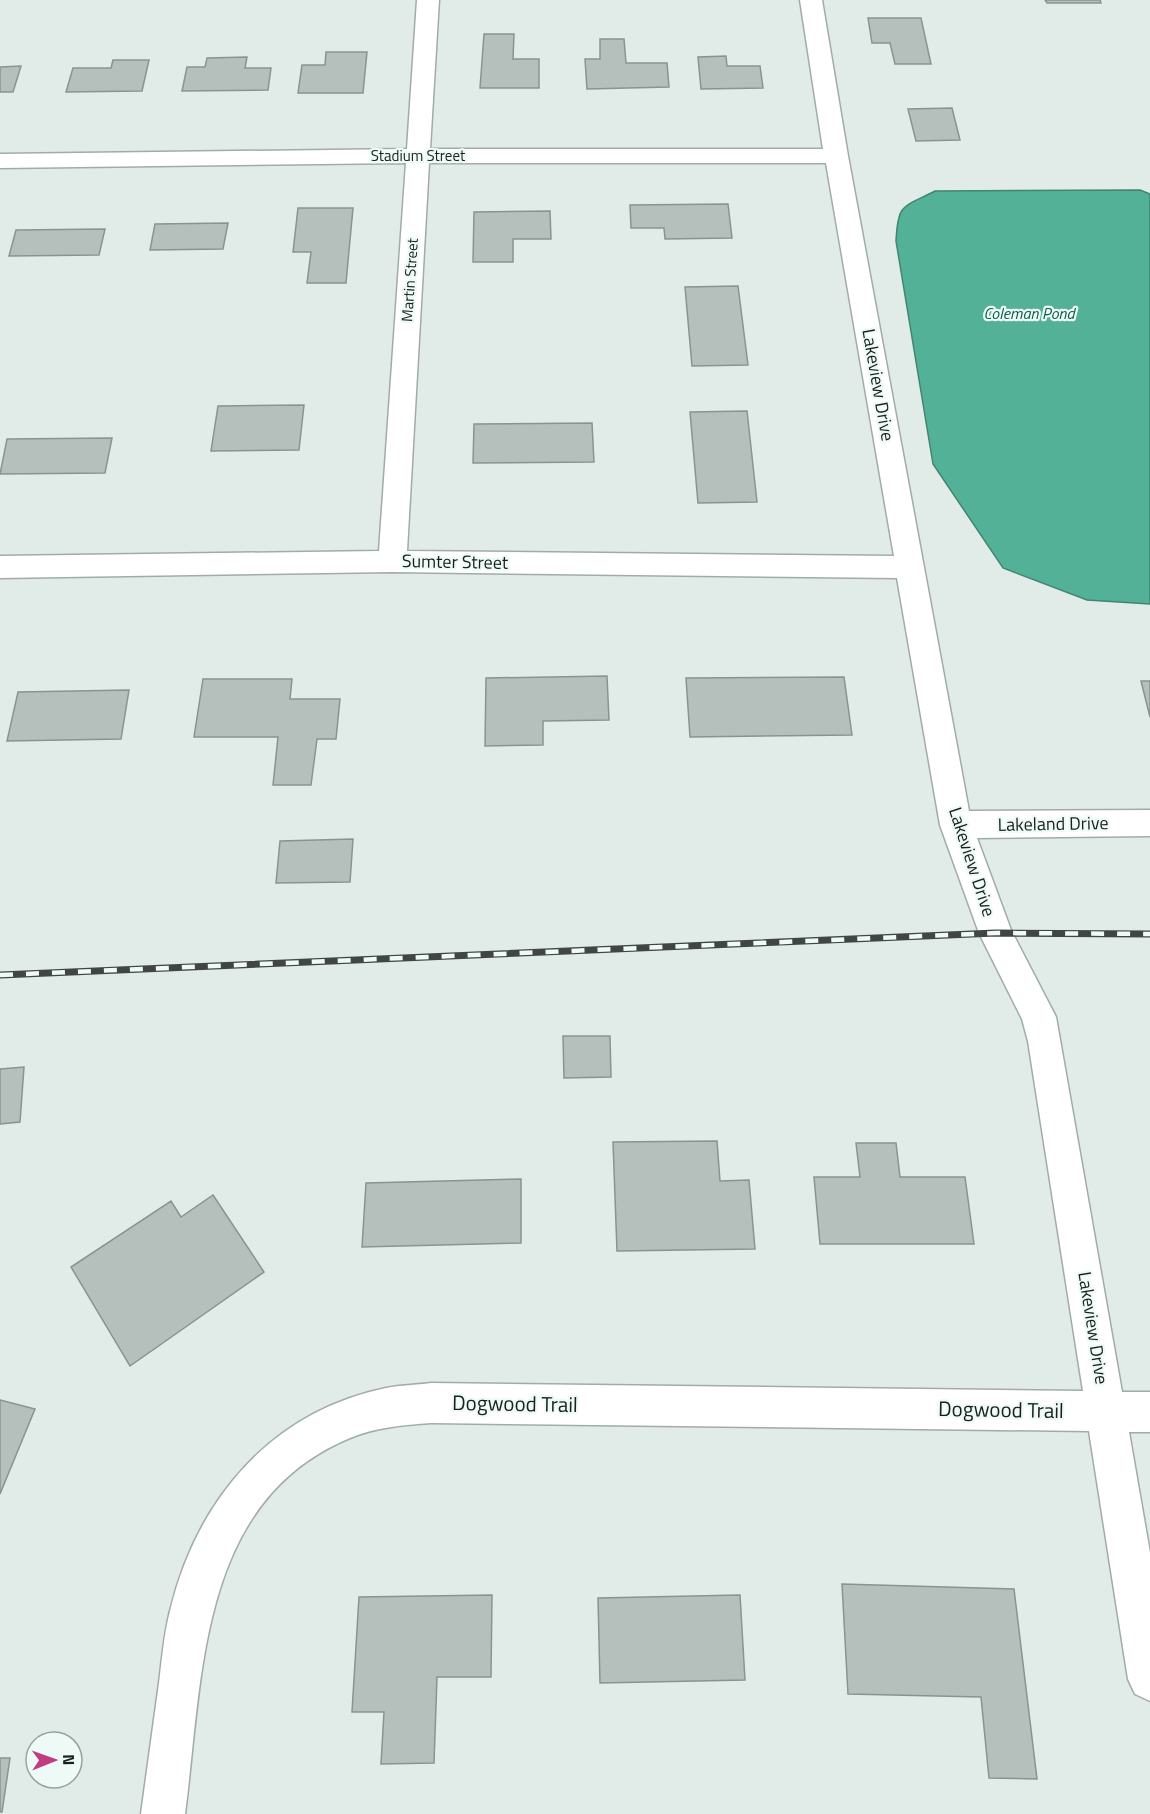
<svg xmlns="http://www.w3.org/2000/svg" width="1150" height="1814" viewBox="0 0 1150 1814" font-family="'Titillium Web',sans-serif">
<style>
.water{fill:#52b197;stroke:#428573;stroke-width:1.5}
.building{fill:#b5c0bc;stroke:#899490;stroke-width:1.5}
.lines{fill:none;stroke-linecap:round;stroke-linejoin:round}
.minor-casing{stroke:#a1aca8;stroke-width:3}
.minor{fill:#fff;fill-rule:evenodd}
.rail-casing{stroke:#414645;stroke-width:7}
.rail{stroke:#eefaf5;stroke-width:4.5;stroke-dasharray:13;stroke-linecap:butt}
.labels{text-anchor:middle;stroke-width:4.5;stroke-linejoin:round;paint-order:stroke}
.far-street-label{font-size:15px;fill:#1b1f1e;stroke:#eefaf5}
.far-water-label{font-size:16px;font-style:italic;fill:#0a5b49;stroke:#eefaf5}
.street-label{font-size:18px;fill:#1b1f1e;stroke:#eefaf5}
.near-street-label{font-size:21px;fill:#1b1f1e;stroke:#eefaf5}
</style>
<rect width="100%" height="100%" fill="#e1ece8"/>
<path class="water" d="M1140,190L1150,194V604L1087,600L1003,568L933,464L896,241C898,203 902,208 935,191Z"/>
<path class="building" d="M1045,0H1100L1101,3H1047Z
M868,18H921L931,64H895L890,43H872Z
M484,34H514L513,59H539V88H480Z
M600,39H624L626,63H667L669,87L587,89L585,59H600Z
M326,52H367L363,93H298L302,65H325Z
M726,56L727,66H760L763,88L701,89L698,57Z
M247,57L245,68H271L268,90L182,91L187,67H205L207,58Z
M113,60H149L142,91L66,92L73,68H111Z
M21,66L13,92H0V67Z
M952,108L960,140L916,141L908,109Z
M728,204L732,238L665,239L664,228H631L630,205Z
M298,208H353L346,283H307L311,252H293Z
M550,211L551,239H513V262H473L474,212Z
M228,223L223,249L150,250L155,224Z
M105,229L99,255L9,256L16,230Z
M738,286L748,365L692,366L685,287Z
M304,405L299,450L211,451L218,406Z
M747,411L757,502L698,503L690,412Z
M592,423L594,462L473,463L474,424Z
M112,438L105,473L0,474L7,439Z
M607,676L609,720L543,721V745L485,746L486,678Z
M844,677L852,735L690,737L686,678Z
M203,679H292L290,699H340L336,739H317L311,785H273L278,737H194Z
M1141,681H1150V717Z
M129,690L121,739L7,741L18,692Z
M353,839L350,882L276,883L280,841Z
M563,1036H610L611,1077L564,1078Z
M24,1067L20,1122L0,1124V1069Z
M717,1141L720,1181L749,1180L755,1249L617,1251L613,1142Z
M856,1143H896L900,1177H965L974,1244H820L814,1177H860Z
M521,1179V1243L362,1247L366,1183Z
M213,1195L264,1272L130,1366L71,1267L171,1201L181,1217Z
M0,1400L35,1409L0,1494Z
M842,1584L1014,1589L1037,1779L989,1778L981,1697L848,1694Z
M492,1595L491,1677H437L434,1763L381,1764L384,1712H352L359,1597Z
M740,1595L745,1680L600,1683L598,1598Z
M0,1758H10L2,1812H0Z"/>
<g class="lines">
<defs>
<path id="minor" d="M417,0H439L430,149H823L800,0H822L848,156L969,811L1150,810V836L977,838L1011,930L1056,1017L1122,1392H1150V1432H1129L1150,1553V1701L1135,1694L1128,1679L1089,1431L431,1423C404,1425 376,1427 350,1438C198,1501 203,1676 185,1814H141C147,1770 153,1727 159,1683C162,1659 164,1634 170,1611C197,1499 271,1412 386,1388C400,1385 416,1385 431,1383L1083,1391L1028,1041L1022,1019L979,933L940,825L897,578L392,572L0,578V556L379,551L406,163L0,168V154L407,149ZM429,163H826L894,556L407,551Z"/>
</defs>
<use href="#minor" class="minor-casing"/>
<use href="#minor" class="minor"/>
<defs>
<path id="rail" d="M0,975L996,933L1150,934"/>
</defs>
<use href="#rail" class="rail-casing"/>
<use href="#rail" class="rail"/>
</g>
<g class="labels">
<g class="far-street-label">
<text x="418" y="161">Stadium Street</text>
<text transform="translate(410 280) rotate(-86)" y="5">Martin Street</text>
</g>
<g class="far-water-label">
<text x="1029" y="319">Coleman Pond</text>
</g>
<g class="street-label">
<text transform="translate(878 385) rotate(80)" y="6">Lakeview Drive</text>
<text transform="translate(455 562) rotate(1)" y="6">Sumter Street</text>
<text transform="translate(1053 824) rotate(-1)" y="6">Lakeland Drive</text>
<text transform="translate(972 862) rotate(72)" y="6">Lakeview Drive</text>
<text transform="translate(1093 1328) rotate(81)" y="6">Lakeview Drive</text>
</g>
<g class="near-street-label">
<text transform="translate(515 1404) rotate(1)" y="7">Dogwood Trail</text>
<text transform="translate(1001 1410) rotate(1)" y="7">Dogwood Trail</text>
</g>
</g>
<g transform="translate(54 1760) rotate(89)"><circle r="28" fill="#eefaf5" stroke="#9aa29f" stroke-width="1.5"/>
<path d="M0-4.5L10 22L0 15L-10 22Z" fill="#c13c81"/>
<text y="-9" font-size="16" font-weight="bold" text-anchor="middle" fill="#1b1f1e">N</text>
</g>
</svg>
